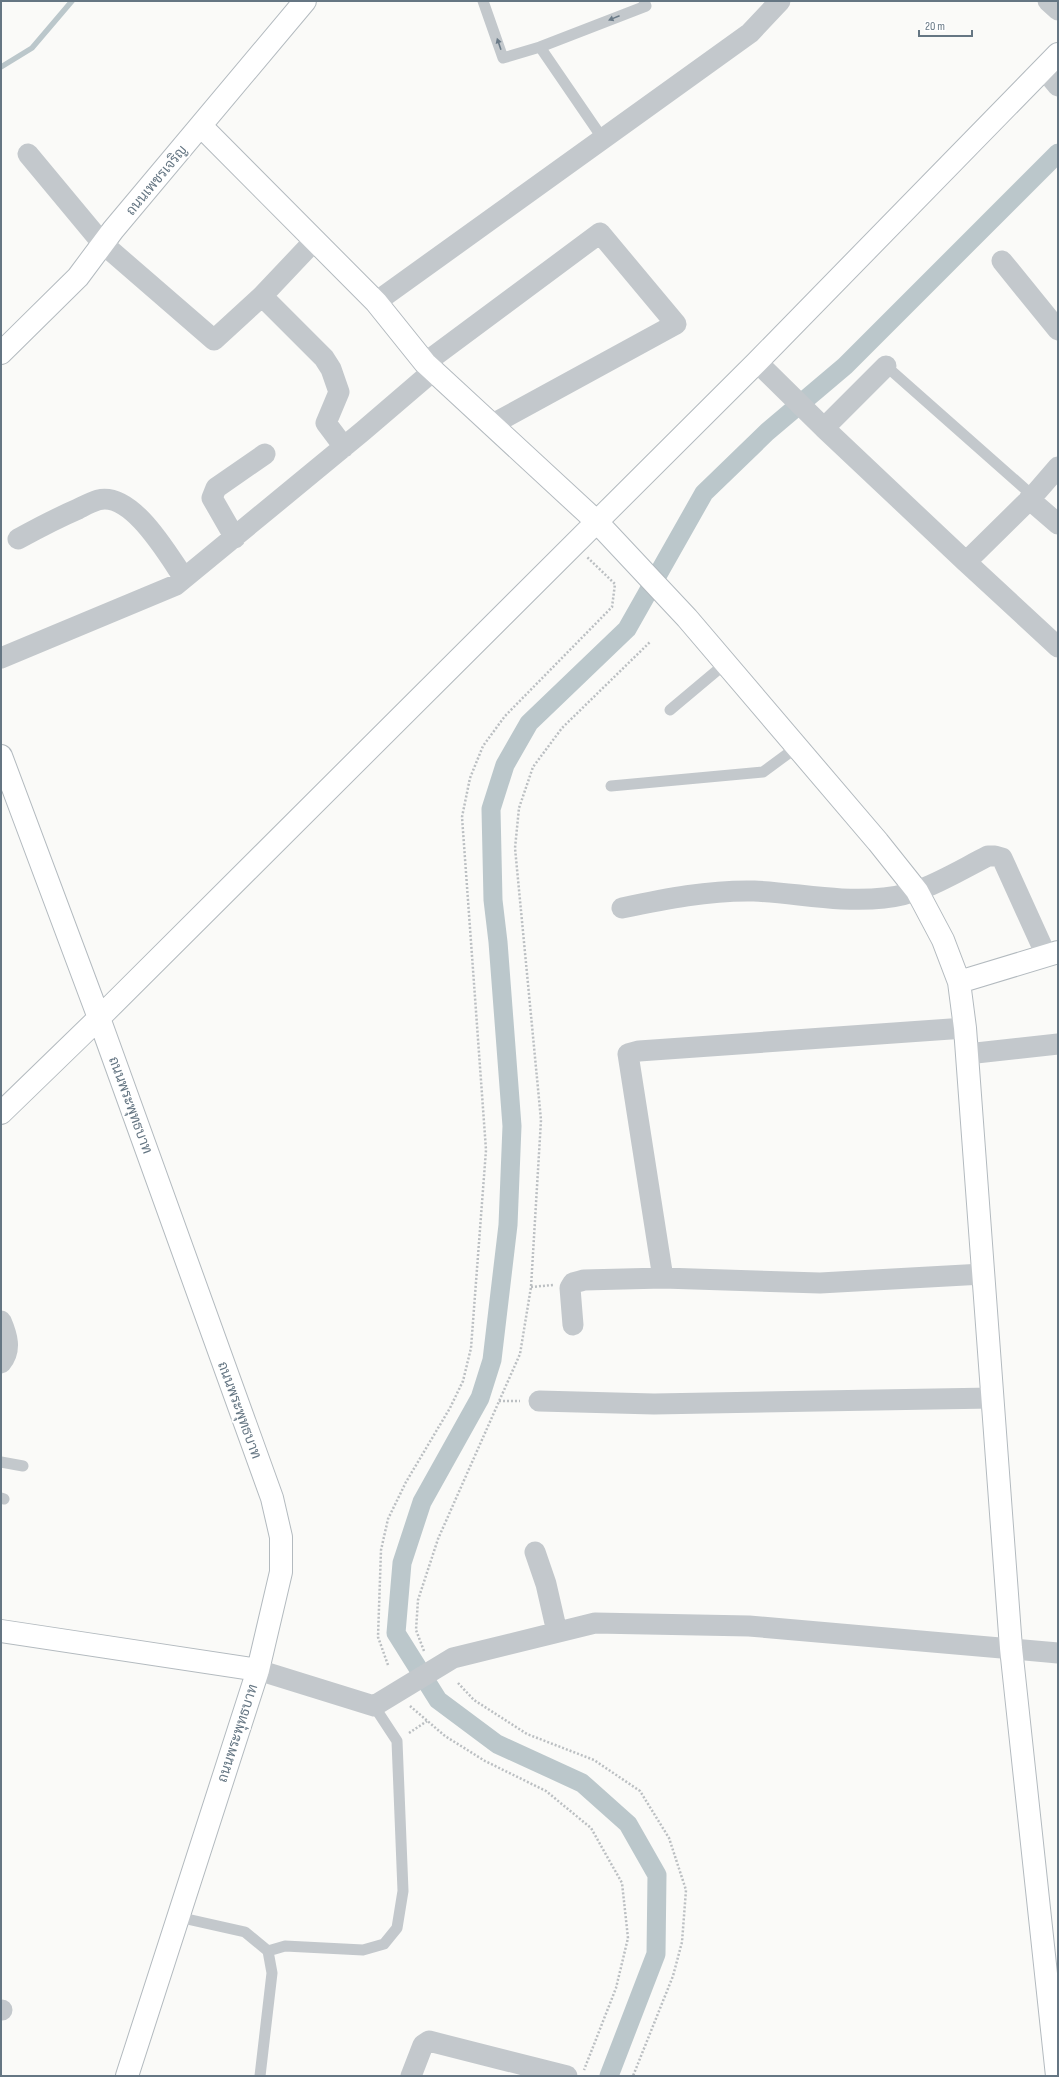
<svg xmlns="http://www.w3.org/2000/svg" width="1059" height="2077" viewBox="0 0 1059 2077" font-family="'Sofia Sans Condensed',Sarabun,sans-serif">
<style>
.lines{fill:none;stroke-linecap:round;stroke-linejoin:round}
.stream{stroke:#bbc7cb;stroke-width:5.5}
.canal{stroke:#bbc7cb;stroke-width:19}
.secondary-casing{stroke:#b3babf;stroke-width:24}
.path{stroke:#bbbfc2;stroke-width:2.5;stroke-dasharray:2 2;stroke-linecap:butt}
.lane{stroke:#c3c8cc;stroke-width:11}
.street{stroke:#c3c8cc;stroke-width:21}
.secondary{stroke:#fff;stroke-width:22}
.oneway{fill:#6a7a87}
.labels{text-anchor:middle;stroke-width:4;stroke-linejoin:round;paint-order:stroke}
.street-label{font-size:14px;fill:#657683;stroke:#fff}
</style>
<rect width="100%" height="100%" fill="#fafaf8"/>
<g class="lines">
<path class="stream" d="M1,67L32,48L72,1"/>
<path class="canal" d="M609,2076L656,1954L657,1875L628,1824L582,1783L497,1744L438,1700L396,1633L402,1563L422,1502L480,1398L492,1360L508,1225L512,1126L498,942L493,900L491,809L505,765L529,723L627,629L704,493L767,432L845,366L1058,153"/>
<defs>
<path id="secondary" d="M201,126L376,302L425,363L597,522L687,618L878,842L917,891L943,940L959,982L965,1028L1011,1648L1057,2076
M1,353L78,277L113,230L305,1
M1,756L99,1018L272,1498L281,1537V1572L258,1670L127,2076
M959,982L1058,952
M1,1113L99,1018L757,362L1058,54
M1,1631L258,1670"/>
</defs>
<use href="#secondary" class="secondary-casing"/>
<path class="path" d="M531,1287L553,1285
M499,1401H520
M424,1651L416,1630L418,1600L438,1539L520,1354L531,1287L541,1120L515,848L519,808L533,767L562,728L650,642
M388,1665L378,1637L381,1550L388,1519L406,1482L450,1408L463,1381L471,1348L486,1150L462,817L470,778L483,746L505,716L612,607L615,584L587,557
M458,1683L474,1700L527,1734L594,1760L640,1791L669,1838L686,1890L682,1942L673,1976L633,2076
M410,1706L445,1736L485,1761L546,1791L591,1828L622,1883L628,1938L616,1988L584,2070
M409,1733L427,1721"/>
<path class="lane" d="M483,1L503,58L540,47L646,6L644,1
M540,47L603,139
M886,366L1033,496
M670,710L726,663
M611,786L763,772L797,747
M1,1462L23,1466
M1,1498L4,1499
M178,1917L245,1932L268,1951L272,1973L260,2076
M268,1951L285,1946L363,1950L384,1944L397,1928L403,1891L397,1741L374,1706"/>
<path class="street" d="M1048,1L1058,10
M1044,69L1058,86
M28,154L102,243L214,340L262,296L314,241
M1002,261L1058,330
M262,296L324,358L331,369L339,392L326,423L344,447
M376,302L750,33L780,1
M757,362L824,428
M425,363L600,233L676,324L491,425
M886,366L824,428L966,562L1033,496L1058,467
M1029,499L1058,524
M235,538L212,498L216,488L265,454
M18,539C38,528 57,518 78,509C84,506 91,502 98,500C132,491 168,555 184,578
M966,562L1058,647
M1,658L176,585L363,431L433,371
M622,908C665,899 709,890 754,891C797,893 841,903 884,898C921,895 956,872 988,856H995L1002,858L1046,955
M965,1028L639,1051L628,1054L663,1278L820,1283L983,1274
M967,1054L1058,1044
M1,1321C7,1335 12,1350 1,1363
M573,1325L570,1288L573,1283L584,1280L663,1278
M539,1401L654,1404L992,1398
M535,1552L546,1584L557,1632
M258,1670L374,1706L453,1658L595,1623L749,1626L1058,1653
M1,2010H2
M411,2076L423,2045L429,2041L567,2076"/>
<use href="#secondary" class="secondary"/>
</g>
<defs><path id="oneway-solid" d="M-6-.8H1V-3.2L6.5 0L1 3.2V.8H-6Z"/></defs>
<g class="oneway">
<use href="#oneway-solid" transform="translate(614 18) rotate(158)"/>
<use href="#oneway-solid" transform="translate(499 44) rotate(-109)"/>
</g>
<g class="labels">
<g class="street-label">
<text transform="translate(156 180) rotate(-50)" y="5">ถนนเพชรเจริญ</text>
<text transform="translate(131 1105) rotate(70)" y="5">ถนนพระพุทธบาท</text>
<text transform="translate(240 1410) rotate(70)" y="5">ถนนพระพุทธบาท</text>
<text transform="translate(237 1733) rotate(-72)" y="5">ถนนพระพุทธบาท</text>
</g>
</g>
<rect width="1059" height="2077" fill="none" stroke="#657683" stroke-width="4"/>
<path d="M919 30v6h53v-6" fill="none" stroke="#657683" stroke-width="2"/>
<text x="925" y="30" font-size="12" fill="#657683" stroke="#ffffff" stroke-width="3" paint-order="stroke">20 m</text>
</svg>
